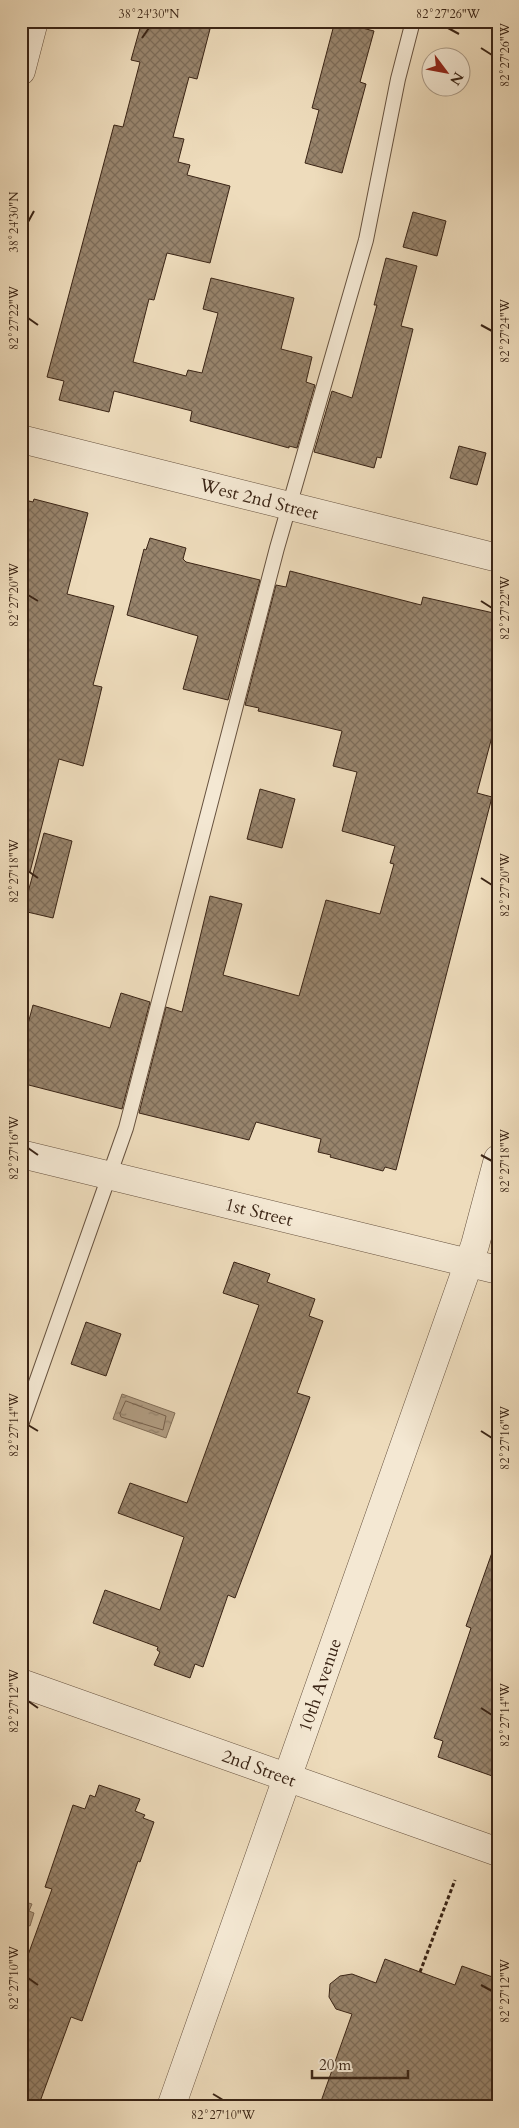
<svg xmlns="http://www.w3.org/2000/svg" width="519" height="2128" viewBox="0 0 519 2128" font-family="Cardo,serif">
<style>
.water{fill:url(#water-ripples);stroke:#816d57}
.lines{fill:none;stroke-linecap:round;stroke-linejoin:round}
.shore{stroke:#76604c;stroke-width:1}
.building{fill:url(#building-cross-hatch);stroke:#3a2415}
.service-casing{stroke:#67523f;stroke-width:16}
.minor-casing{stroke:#67523f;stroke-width:29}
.tertiary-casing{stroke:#67523f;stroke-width:29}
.path{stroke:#3a2415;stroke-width:3;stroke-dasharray:4 2.5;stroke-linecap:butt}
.service{stroke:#f4e8d3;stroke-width:14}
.minor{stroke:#f4e8d3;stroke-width:28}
.tertiary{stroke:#f4e8d3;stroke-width:28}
.ticks{fill:none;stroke:#3a2415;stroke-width:2}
.labels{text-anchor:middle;stroke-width:4;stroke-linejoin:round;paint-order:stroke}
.street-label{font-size:18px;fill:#3a2415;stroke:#f4e8d3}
.neatline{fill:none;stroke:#3a2415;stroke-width:2}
.ticks-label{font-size:12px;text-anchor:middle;fill:#3a2415}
</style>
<defs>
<pattern id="water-ripples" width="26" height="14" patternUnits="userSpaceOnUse" patternTransform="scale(1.25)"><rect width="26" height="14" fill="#b19d83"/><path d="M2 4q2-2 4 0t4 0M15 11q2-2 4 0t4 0" fill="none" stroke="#91806a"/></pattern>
<pattern id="building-cross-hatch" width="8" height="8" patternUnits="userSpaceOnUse" patternTransform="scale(1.25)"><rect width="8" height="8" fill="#98846c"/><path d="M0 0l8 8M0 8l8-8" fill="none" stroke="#7d6c58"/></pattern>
</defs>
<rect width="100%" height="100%" fill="#eedcbc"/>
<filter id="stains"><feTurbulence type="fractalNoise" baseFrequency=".004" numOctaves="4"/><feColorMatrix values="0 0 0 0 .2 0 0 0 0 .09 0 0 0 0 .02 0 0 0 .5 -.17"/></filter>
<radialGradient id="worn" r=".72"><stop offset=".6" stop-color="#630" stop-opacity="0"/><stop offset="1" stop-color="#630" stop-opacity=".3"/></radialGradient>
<path class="water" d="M122,1394L175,1413L166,1438L113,1419Z
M21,1901L32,1904L29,1911L34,1913L30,1926L25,1924L22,1931Z"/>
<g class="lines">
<path class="shore" d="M126,1401L166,1416L163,1430L121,1417L120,1414Z"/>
</g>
<path class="building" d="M142,21H181L210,29L197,79L189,77L173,137L184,139L178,162L190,165L187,175L230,186L210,263L167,253L154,300L149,299L133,362L186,376L188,370L202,373L218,313L203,309L211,278L294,298L281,349L312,357L306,382L315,385L297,448L289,446V448L190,421L192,411L114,391L109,412L59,400L64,381L47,377L114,125L123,127L140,62L131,60Z
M335,21L374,31L360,82L366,84L342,173L305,163L319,110L312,108Z
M413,212L446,221L437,256L403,247Z
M386,258L417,266L401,326L413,329L381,458L377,457L374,468L314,452L332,391L352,398L377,305H374Z
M459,446L486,453L477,485L450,478Z
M21,499L33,502L34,499L88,513L67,594L114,606L93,685L102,687L83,766L59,759L30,872L21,871Z
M150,538L186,548L183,559L186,562L260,580L228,700L183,689L198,636L127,615L144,549L146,550Z
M290,571L421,605L423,597L498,614V714L477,793L492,797L396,1170L385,1167L383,1171L330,1157L331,1155L318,1152L321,1139L256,1122L249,1140L139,1113L166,1007L182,1012L210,896L242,904L223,975L299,996L326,900L380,914L394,864L390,863L395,846L342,831L357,772L333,766L342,731L258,711L259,708L245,705L276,585L286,587Z
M260,789L295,799L282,848L247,839Z
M44,833L72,841L53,918L23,911Z
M121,993L150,1002L122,1109L21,1083V1050L33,1005L110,1028Z
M234,1262L270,1274L267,1282L315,1299L309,1316L323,1321L297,1393L310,1397L295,1438L235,1598L228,1595L203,1667L195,1664L190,1678L154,1665L160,1652L157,1650L158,1647L93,1623L105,1590L160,1610L184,1537L118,1513L130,1483L187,1503L259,1305L223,1293Z
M86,1322L121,1334L106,1376L71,1364Z
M494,1547L498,1548V1778L438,1757L443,1741L434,1738L471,1628L466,1626Z
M99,1785L140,1799L135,1811L145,1815L143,1818L154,1822L140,1862L138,1861L82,2021L71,2017L38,2107H21V1953L28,1955L52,1889L45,1887L73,1805L85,1809L90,1795L95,1797Z
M385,1959L455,1985L462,1966L498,1979V2107H319L352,2014L336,2009L329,1997L330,1984L340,1976L352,1974L376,1983Z"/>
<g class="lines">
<defs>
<path id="service" d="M21,1425L126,1128L277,548L366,240L398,79L413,21"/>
<path id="minor" d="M21,71L34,21
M21,439L498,558
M21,1683L498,1852
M171,2107L475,1245L498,1159"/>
<path id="tertiary" d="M21,1154L498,1270"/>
</defs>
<use href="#service" class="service-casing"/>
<use href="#minor" class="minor-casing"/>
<use href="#tertiary" class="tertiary-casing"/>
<path class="path" d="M420,1972L455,1880"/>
<use href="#service" class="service"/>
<use href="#minor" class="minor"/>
<use href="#tertiary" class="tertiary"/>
</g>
<path class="ticks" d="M448,28L459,34M142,38L149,28M481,48L492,55M28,222L34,211M28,318L38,325M481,325L492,331M28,595L38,601M481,601L492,608M28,871L38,878M481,878L492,885M28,1148L38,1155M481,1155L492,1161M28,1425L38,1431M481,1431L492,1438M28,1701L38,1708M481,1708L492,1715M28,1978L38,1985M481,1985L492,1991M213,2094L223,2100"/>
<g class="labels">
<g class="street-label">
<text transform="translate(259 499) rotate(14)" y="6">West 2nd Street</text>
<text transform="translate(259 1212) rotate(14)" y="6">1st Street</text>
<text transform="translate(320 1685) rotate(-71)" y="6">10th Avenue</text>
<text transform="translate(259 1768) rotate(20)" y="6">2nd Street</text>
</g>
</g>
<rect width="519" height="2128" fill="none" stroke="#eedcbc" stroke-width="55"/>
<g transform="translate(446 72) rotate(122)"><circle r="24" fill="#f4e8d3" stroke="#aa9a87"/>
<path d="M0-4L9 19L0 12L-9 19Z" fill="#8f2418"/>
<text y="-8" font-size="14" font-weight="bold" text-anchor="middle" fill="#3a2415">N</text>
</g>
<path d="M312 2070v8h96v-8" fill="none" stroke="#3a2415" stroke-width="2.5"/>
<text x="319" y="2070" font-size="15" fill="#3a2415" stroke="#f4e8d3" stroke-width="4" paint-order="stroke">20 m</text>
<rect x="28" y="28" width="464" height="2072" class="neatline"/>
<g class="ticks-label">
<text x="149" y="18">38°24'30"N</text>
<text x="448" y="18">82°27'26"W</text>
<text transform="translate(505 55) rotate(-90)" y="4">82°27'26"W</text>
<text transform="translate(14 222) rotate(-90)" y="4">38°24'30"N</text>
<text transform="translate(14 318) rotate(-90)" y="4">82°27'22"W</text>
<text transform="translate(505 331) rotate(-90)" y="4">82°27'24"W</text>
<text transform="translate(14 595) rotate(-90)" y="4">82°27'20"W</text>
<text transform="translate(505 608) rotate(-90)" y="4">82°27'22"W</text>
<text transform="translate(14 871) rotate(-90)" y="4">82°27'18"W</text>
<text transform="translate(505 885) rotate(-90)" y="4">82°27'20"W</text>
<text transform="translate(14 1148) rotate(-90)" y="4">82°27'16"W</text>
<text transform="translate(505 1161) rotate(-90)" y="4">82°27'18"W</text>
<text transform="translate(14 1425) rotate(-90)" y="4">82°27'14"W</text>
<text transform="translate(505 1438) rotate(-90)" y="4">82°27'16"W</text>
<text transform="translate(14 1701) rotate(-90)" y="4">82°27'12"W</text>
<text transform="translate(505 1715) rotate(-90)" y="4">82°27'14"W</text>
<text transform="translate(14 1978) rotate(-90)" y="4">82°27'10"W</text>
<text transform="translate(505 1991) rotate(-90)" y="4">82°27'12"W</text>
<text x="223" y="2119">82°27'10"W</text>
</g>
<rect width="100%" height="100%" filter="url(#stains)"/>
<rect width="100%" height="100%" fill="url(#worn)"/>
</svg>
